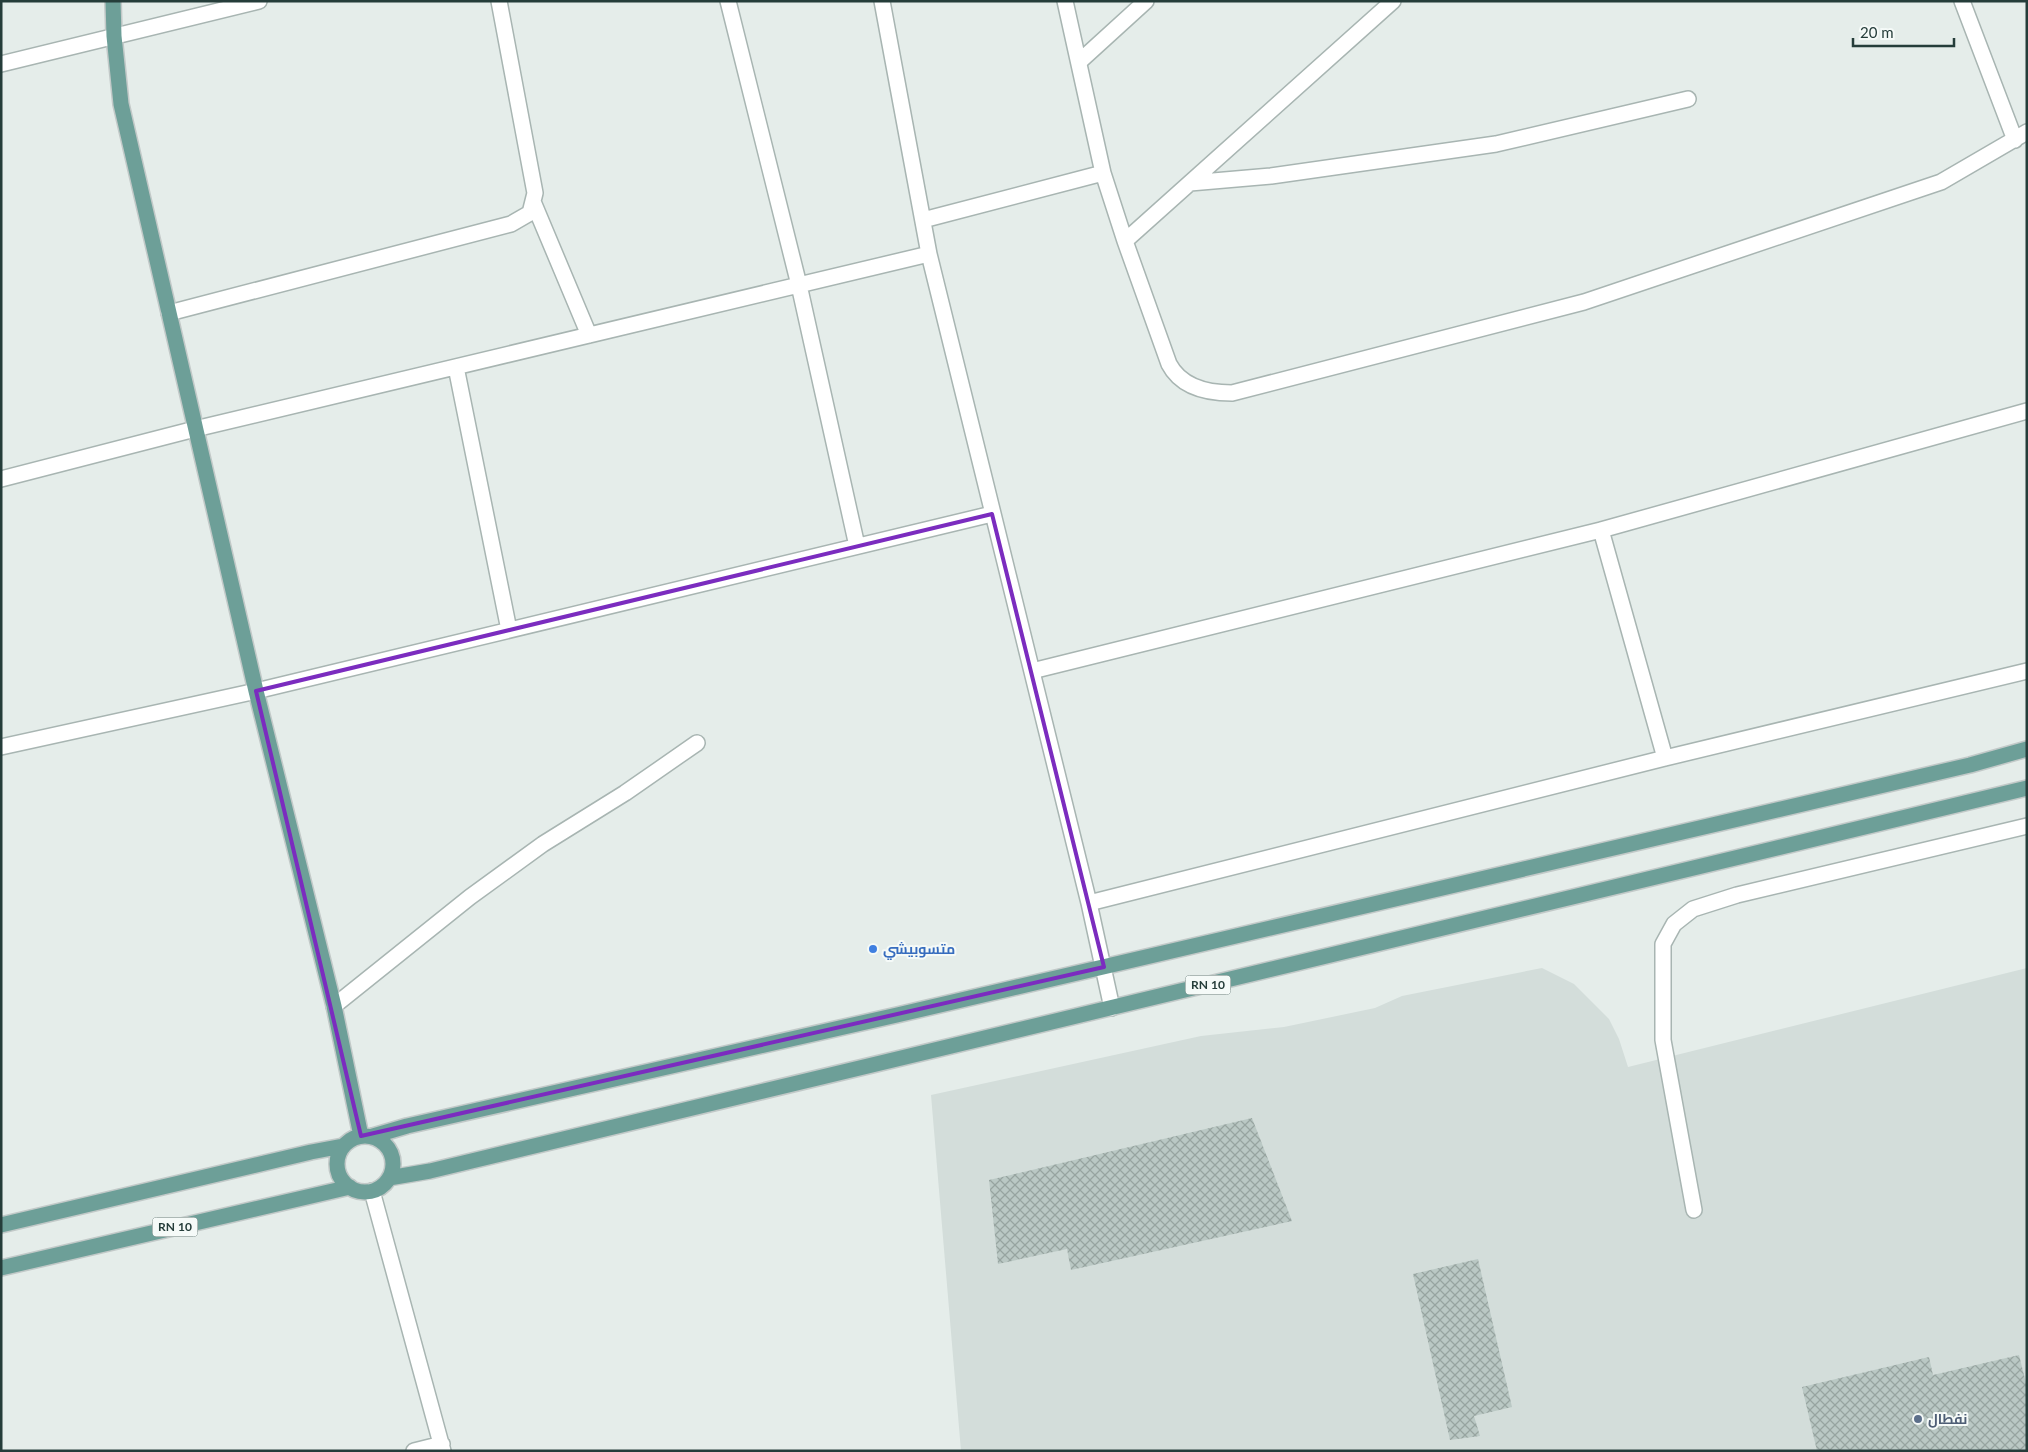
<svg xmlns="http://www.w3.org/2000/svg" width="2028" height="1452" viewBox="0 0 2028 1452" font-family="Lato,Cairo,sans-serif">
<style>
.built{fill:#d3ddda}
.building{fill:url(#building-cross-hatch)}
.lines{fill:none;stroke-linecap:round;stroke-linejoin:round}
.minor-casing{stroke:#a8b5b2;stroke-width:18}
.major-casing{stroke:#c2c9c8;stroke-width:18}
.minor{stroke:#fff;stroke-width:15}
.major{stroke:#6d9f98;stroke-width:15}
.marked{fill:none;stroke:#7b2cbf;stroke-width:4;stroke-linejoin:round}
.shop-dot{fill:#3f7fe0;stroke:#f5faf8;stroke-width:2}
.service-dot{fill:#5c6f8a;stroke:#f5faf8;stroke-width:2}
.labels{text-anchor:middle;stroke-width:4;stroke-linejoin:round;paint-order:stroke}
.shield{fill:#f5faf8;stroke:#637673;stroke-width:1}
.shield-label{font-size:12px;font-weight:bold;fill:#253d3a}
.shop-label{font-size:14px;font-weight:bold;fill:#366cbe;stroke:#f5faf8;text-anchor:start}
.service-label{font-size:14px;font-weight:bold;fill:#4e5e75;stroke:#f5faf8;text-anchor:start}
</style>
<defs>
<pattern id="building-cross-hatch" width="8" height="8" patternUnits="userSpaceOnUse" patternTransform="scale(1.25)"><rect width="8" height="8" fill="#bac8c4"/><path d="M0 0l8 8M0 8l8-8" fill="none" stroke="#97a4a0"/></pattern>
</defs>
<rect width="100%" height="100%" fill="#e5edea"/>
<path class="built" d="M1542,968L1574,984L1609,1019L1619,1039L1628,1067L2027,968V1451H961L931,1095L1201,1036L1284,1027L1375,1008L1402,996Z"/>
<path class="building" d="M1252,1118L1292,1221L1071,1270L1067,1249L998,1264L989,1180Z
M1478,1259L1512,1407L1474,1416L1480,1436L1450,1440L1413,1274Z
M2019,1355L2027,1387V1451H1817L1802,1387L1929,1357L1933,1375Z"/>
<g class="lines">
<defs>
<path id="minor" d="M728,1L799,285L857,546
M882,1L929,254
M1065,1L1103,173L1125,241L1169,364C1181,387 1207,393 1232,393L1584,302L1941,182L2027,132
M1962,1L2015,140
M1079,62L1146,1
M1,64L259,1
M1190,183L1271,176L1496,144L1688,99
M534,204L589,335
M923,220L1103,173
M1125,241L1393,1
M169,313L511,224L530,213L535,193L499,1
M456,367L509,630
M1,479L195,429L929,254L1089,903L1112,1008
M1601,530L1665,758
M1032,671L1601,530L2027,411
M1,747L256,691L992,514
M1089,903L1665,758L2027,671
M334,1006L470,897L543,844L625,793L697,743
M372,1191L443,1451
M1694,1210L1663,1040V944L1674,924L1693,909L1737,895L2027,826
M414,1451L442,1444"/>
<path id="major" d="M113,1L114,36L121,104L256,691L334,1006L361,1136
M373,1136L407,1126L897,1015L1970,765L2027,749
M337 1164a28 28 0 1 1 56 0a28 28 0 1 1-56 0Z
M389,1178L430,1171L2027,788
M1,1225L311,1152L343,1146
M1,1268L350,1187"/>
</defs>
<use href="#minor" class="minor-casing"/>
<use href="#major" class="major-casing"/>
<use href="#minor" class="minor"/>
<use href="#major" class="major"/>
</g>
<path class="marked" d="M992,514L1104,967L361,1136L256,691Z"/>
<circle class="shop-dot" cx="873" cy="949" r="5"/>
<circle class="service-dot" cx="1918" cy="1419" r="5"/>
<g class="labels">
<g class="shield">
<rect x="1185.5" y="975.5" width="45" height="19" rx="4"/>
<rect x="152.5" y="1217.5" width="45" height="19" rx="4"/>
</g>
<g class="shield-label">
<text x="1208" y="989">RN 10</text>
<text x="175" y="1231">RN 10</text>
</g>
<g class="shop-label">
<text x="883" y="954">متسوبيشي</text>
</g>
<g class="service-label">
<text x="1928" y="1424">نفطال</text>
</g>
</g>
<rect width="2028" height="1452" fill="none" stroke="#253d3a" stroke-width="5"/>
<path d="M1853 38v8h101v-8" fill="none" stroke="#253d3a" stroke-width="2.5"/>
<text x="1860" y="38" font-size="15" fill="#253d3a" stroke="#f5faf8" stroke-width="4" paint-order="stroke">20 m</text>
</svg>
